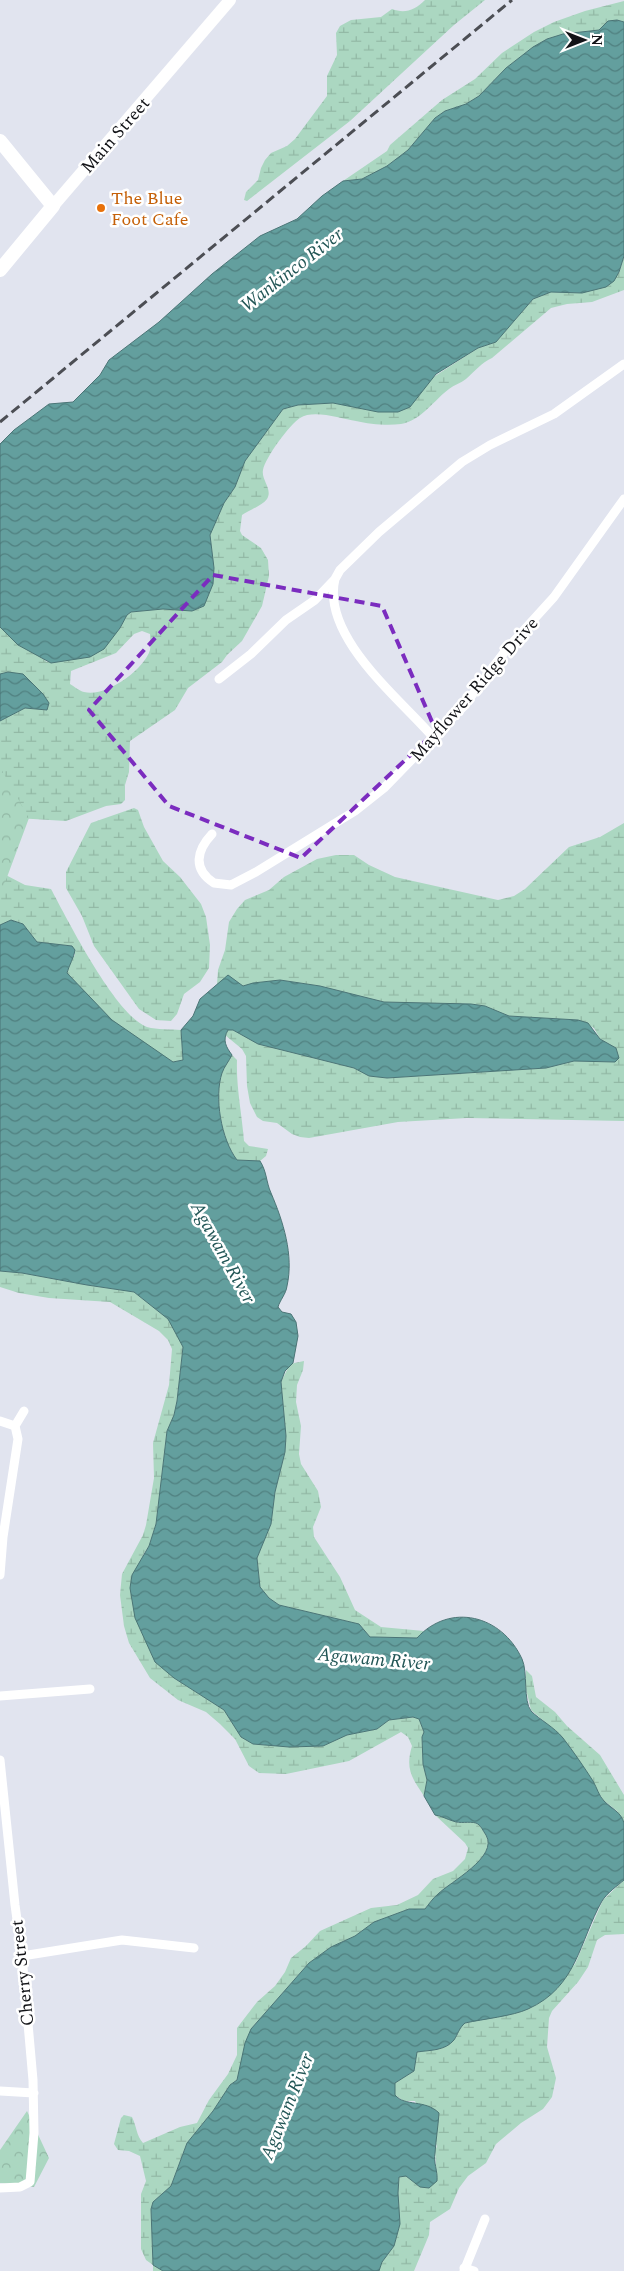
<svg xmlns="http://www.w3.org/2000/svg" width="624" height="2271" viewBox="0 0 624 2271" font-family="Spectral,serif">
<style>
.wetland{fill:url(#wetland-marsh);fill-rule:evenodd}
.park{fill:url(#park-crowns)}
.water{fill:url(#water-waves);stroke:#4b7576}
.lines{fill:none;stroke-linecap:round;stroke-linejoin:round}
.street{stroke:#fff;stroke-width:9}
.secondary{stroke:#fff;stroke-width:12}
.primary{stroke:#fff;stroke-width:14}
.rail{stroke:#4c4e54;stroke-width:3;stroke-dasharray:10 5;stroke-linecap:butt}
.marked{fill:none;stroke:#7b2cbf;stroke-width:4;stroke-dasharray:10 6;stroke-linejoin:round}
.food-dot{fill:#e8710a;stroke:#fff;stroke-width:2}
.labels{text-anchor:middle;stroke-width:5;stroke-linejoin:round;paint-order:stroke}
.street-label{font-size:18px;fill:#121317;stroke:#fff}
.food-label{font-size:18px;fill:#c56008;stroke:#fff;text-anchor:start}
.water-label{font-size:19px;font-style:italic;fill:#225656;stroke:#fff}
</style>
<defs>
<pattern id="wetland-marsh" width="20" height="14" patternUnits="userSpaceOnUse" patternTransform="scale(1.25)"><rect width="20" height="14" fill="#abd7c1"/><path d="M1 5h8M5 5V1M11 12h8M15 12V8" fill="none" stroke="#92b8a5"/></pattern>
<pattern id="park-crowns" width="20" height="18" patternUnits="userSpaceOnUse" patternTransform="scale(1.25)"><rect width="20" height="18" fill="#abd7c1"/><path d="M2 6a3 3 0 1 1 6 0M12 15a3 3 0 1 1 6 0" fill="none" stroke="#92b8a5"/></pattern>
<pattern id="water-waves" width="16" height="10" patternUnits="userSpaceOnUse" patternTransform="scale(1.25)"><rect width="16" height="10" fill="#639f9e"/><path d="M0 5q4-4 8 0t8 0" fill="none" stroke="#508080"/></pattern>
</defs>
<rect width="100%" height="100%" fill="#e1e4ef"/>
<path class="wetland" d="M425,0H485L454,25L350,121L247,201L244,200L246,192L258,180L261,168L265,160L271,153L287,146L295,139L327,96V76L337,55L336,33L340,26L351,20L381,17L392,9C405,14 415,10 425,0Z
M624,1V22L617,20L599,30L563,34L547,39L533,47L506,68L479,96L466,104L445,111L435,118L408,150L387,166L362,179L343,181L387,151L390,145L442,100L475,79L502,53L534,32L554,22L585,11Z
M624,256V290L592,302L567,304L551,308L492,358C481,363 475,371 466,379C461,383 454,385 449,389C434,400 421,421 401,424C387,426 369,424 356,421C341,419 314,409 300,418C290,424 265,458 263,470C261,480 273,489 267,499C262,506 249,510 242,515L240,531L242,535L261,548L268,560L269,576L262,606L242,641L227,655L222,662L188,688L175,710L130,741L129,772L125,785V800L121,804L106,806L66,821L0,817V721L25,708L47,710L49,703L8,672L0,674V627L18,645L37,654L47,662L120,628L127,615L131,612L163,609L192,611L204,606L213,584L214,568L210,535L224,503L235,487L245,461L283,409L298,405L333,403L350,405L432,378L478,348L496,342L533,299L551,292L582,293L619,273ZM142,631L150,634C150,639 151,645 150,650C144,670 105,698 84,692C79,691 74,686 70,684L71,671L116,653L134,634Z
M134,808L138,810L144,827L163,861L180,877L201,904L206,917L210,945L209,968L200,982L184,994L177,1014L171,1021L156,1020L139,1009L94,946L82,916L66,888V872L91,823Z
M624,823V1121L467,1118L398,1122L309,1138L300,1137L292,1134L277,1123L263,1121L257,1117L250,1103L247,1086L246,1056L242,1049L225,1035L228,1030H233L258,1044L354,1068L369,1076L387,1078L546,1068L574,1061L615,1062L618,1058L616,1048L600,1039L594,1028L578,1020L508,1016L485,1006L471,1004L384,1002L320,986L280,980L245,986L217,984L218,970L225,950L229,922L237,909L245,900L269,890L284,877L317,859L336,855H354L369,865L395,877L498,900L514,896L525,889L569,847L600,837Z
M0,872L25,885L51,889C67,919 116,1016 147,1027C157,1030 171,1029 181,1030L183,1060L173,1062C153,1050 131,1036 112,1021C96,1007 81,989 67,973L70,962L75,955L72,946L37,942L23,924L12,920L0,925Z
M232,1055L237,1060C236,1087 242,1114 244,1141L249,1146L268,1149L266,1156L260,1161L237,1160C221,1139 214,1097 222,1073C224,1067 229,1061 232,1055Z
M0,1271L22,1273L87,1285L134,1292L168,1319L176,1331L183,1347L177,1401L174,1415L167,1431L156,1524L149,1546L143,1555L174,1678L224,1710L241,1737L253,1744L289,1747L323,1746L347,1735L377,1729L389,1720L414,1717L419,1719L424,1732L422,1737L423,1764L427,1780L424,1796C412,1778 405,1769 412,1746L408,1737L401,1732L349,1761L286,1774L259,1773L249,1766L235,1739L220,1724L206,1712L178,1700L150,1678L129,1643L124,1626L120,1595L122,1574L143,1535L146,1525L154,1478L153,1443L169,1385L172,1349L168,1340L159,1331L110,1302L49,1298L19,1293L0,1287Z
M304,1361L303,1370L297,1385L296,1402L301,1426L299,1454L301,1464L318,1491L321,1507L313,1527L314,1537L340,1577L355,1610L381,1627L424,1631L417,1638L370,1637L359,1624L279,1605L269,1598L260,1587L257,1558L271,1524L275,1492L285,1452L286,1436L281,1382L290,1364Z
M526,1670L532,1676L536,1697L555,1712L567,1726L600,1755L624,1795V1824L617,1811L603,1800L562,1737L531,1710L526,1689Z
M435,1815C442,1816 446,1819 453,1821C460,1824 469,1821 476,1823C481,1825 483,1831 486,1835C499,1857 450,1882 438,1894C433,1898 429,1904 425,1909H409L374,1922L355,1936L331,1947L309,1963L251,2029L237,2080L230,2085L213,2111L187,2143L171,2186L153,2202L151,2209L153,2265L163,2271H153V2265L146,2260L141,2249V2194L146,2181L140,2156L129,2151L118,2150L114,2144L121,2118L124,2115L132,2117C137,2127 136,2135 143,2143L180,2127L197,2123L209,2100L228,2074L237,2055V2028L257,2002L275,1986L285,1972L291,1958L306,1946L320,1931L371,1908L397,1905L418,1895L433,1879L453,1871L465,1859L468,1848L465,1843Z
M624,1880V1934L605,1935L597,1940L588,1967L578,1982L552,2011L549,2018L547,2047L556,2078L552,2097L543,2109L521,2123L496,2144L486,2163L468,2176L459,2188L450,2209L430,2222L429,2235L414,2271H379L382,2262L394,2246L400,2224L398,2193L399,2177L406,2176L420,2187L437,2181L435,2151L437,2146L415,2101H404L395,2095V2083L414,2071L417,2052C430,2050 445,2051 454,2040C458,2034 459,2028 465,2023L528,2009L575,1964L603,1900Z"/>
<path class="park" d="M0,767L29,818L0,896Z
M27,2111L49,2158L34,2187L0,2183V2150Z"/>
<path class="water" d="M617,20L624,22V256L619,272L614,281L606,287L582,293L551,292L533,299L496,342L478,348L436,374L410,407L398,412H378L333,403L298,405L283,409L245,461L235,487L224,503L210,535L214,568L213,584L204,606L192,611L163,609L131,612L127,615L120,628L104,649L90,657L51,663L18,645L0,627V444L14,430L49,404L73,402L100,375L109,360L159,322L212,274L260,236L297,219L322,196L343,181L362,179L387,166L408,150L435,118L445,111L466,104L479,96L506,68L533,47L547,39L563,34L599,30L608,21Z
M8,672L23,674L43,694L49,703L47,710L25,708L0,721V674Z
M11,920L23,924L37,942L72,946L75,950C74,958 69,965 67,973L112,1020L173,1062L183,1060L181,1030L193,1016L200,999L228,975L243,986L253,983L280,980L320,986L384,1002L471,1004L485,1006L509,1016L578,1020L588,1023L600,1039L616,1048L619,1058L615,1062L574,1061L546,1068L387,1078L369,1076L354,1068L258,1044L233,1030H228C222,1040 226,1047 232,1055C229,1061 224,1067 222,1073C214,1097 221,1139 237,1160L260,1161C267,1172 266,1182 271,1193C283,1221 294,1255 287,1286C286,1294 280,1300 278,1307L282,1312L291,1314L296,1322L298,1336L293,1363L285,1371L281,1382L286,1436L285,1452L275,1492L271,1524L257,1558L260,1587L269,1598L279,1605L359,1624L370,1637H374L417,1638C450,1602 502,1615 522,1659C528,1672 523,1701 531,1711C540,1720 554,1727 563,1738C573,1751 584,1767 593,1781C597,1788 599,1796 604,1801C612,1809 621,1812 624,1823C624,1836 624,1866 624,1880C617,1886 607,1893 602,1901C579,1942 577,1987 528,2009C513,2016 483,2019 465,2023C459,2028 458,2034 454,2040C445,2051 430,2050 417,2052L414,2071L395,2083V2095C405,2107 425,2099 439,2113C438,2127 436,2139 435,2153C433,2162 438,2171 437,2181L429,2188L420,2187L406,2176L399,2177L398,2193L400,2224L394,2246L382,2262L379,2271H163L153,2265L151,2209L153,2202L171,2186L187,2143L213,2111L230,2085L237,2080L245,2043L251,2029L309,1963L331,1947L355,1936L374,1922L409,1909H425C429,1904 433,1898 438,1894C450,1882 499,1857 486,1835C483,1831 481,1825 476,1823C469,1821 460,1824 453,1821C446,1819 442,1816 435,1815L424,1796L427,1780L423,1764L422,1737L424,1732L419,1719L413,1717L389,1720L377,1729L347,1735L323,1746L289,1747L253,1744L241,1737L224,1710L174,1678L155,1662L135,1618L130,1588L132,1575L149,1546L156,1524L167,1431L174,1415L177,1401L183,1347L168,1319L134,1292L87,1285L22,1273L0,1271V925Z"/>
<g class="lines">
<path class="street" d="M335,579C321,636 399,698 432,736
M219,679L251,654L286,620L315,600L335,579L340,570L379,532L462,462L490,445L554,414L624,364
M212,834C197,850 192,869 214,883L231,885L256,872L355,811L384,788L463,707L506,650L554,597L624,499
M0,1421L15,1426
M15,1426L24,1411
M0,1575L3,1537L18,1439L15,1426
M0,1696L90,1689
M0,1760L15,1905L22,1956L33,2080L34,2133L30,2182L20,2187L0,2188
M22,1956L122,1940L194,1948
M0,2091L34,2093
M464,2268L474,2271
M464,2271L485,2219"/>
<path class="secondary" d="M53,206L230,0"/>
<path class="primary" d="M0,141L53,206L0,270"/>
<path class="rail" d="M0,422L512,0"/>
</g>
<path class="marked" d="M213,575L382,606L436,731L301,858L169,806L89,710Z"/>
<circle class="food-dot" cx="101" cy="208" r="5"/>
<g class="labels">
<g class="street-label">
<text transform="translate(115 135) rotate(-49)" y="6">Main Street</text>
<text transform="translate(474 689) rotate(-49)" y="6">Mayflower Ridge Drive</text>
<text transform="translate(22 1973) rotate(-96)" y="6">Cherry Street</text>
</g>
<g class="food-label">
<text x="111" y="204">The Blue<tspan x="111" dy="21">Foot Cafe</tspan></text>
</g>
<g class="water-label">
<text transform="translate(291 269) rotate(-38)" y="7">Wankinco River</text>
<text transform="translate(224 1252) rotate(61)" y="7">Agawam River</text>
<text transform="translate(374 1658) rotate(5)" y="7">Agawam River</text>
<text transform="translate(286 2106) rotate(-68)" y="7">Agawam River</text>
</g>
</g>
<g transform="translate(584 40) rotate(90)" stroke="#ffffff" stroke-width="4" paint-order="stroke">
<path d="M0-4L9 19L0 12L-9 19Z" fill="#121317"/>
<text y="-8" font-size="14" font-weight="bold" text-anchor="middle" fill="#121317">N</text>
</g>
</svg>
